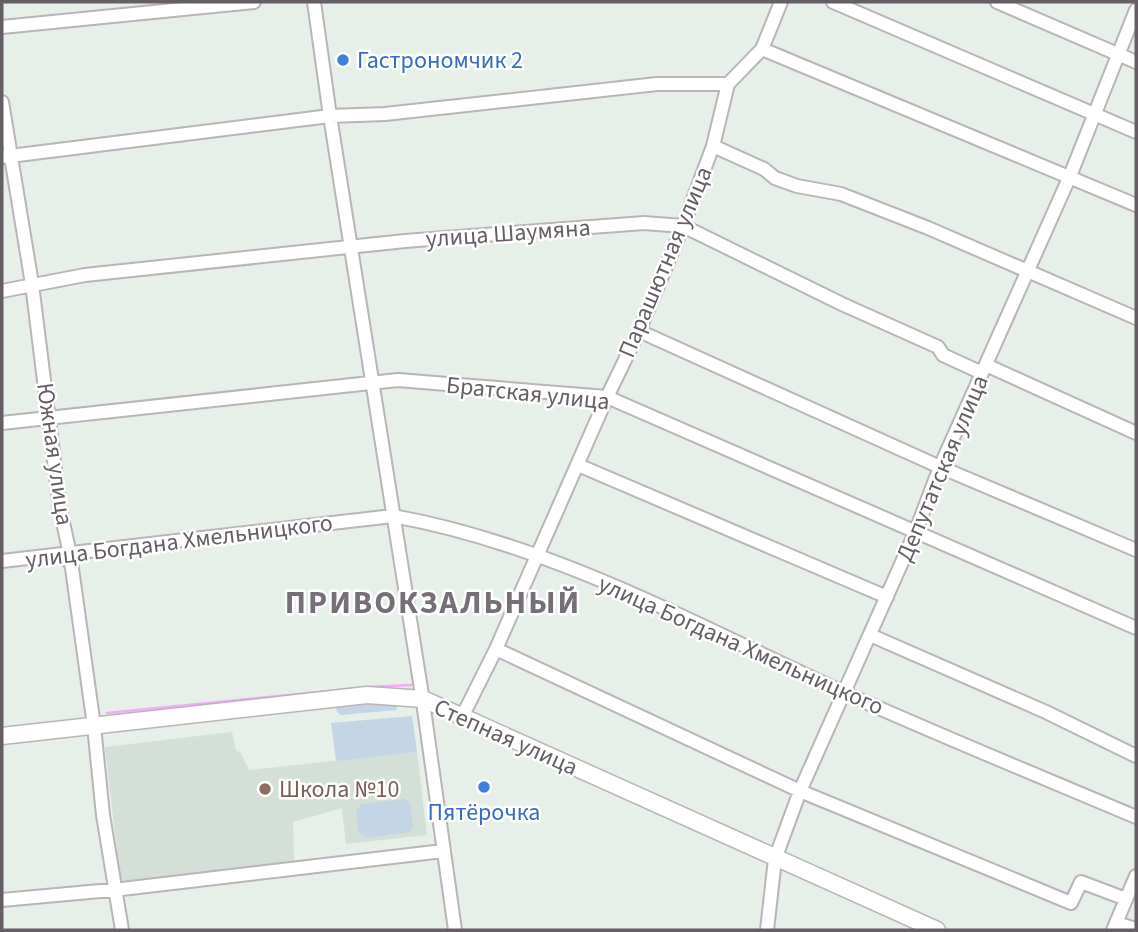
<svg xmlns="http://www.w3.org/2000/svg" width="1138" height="932" viewBox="0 0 1138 932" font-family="'Source Sans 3',sans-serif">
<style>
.education{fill:#d4dfd7}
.green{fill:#c4d5e5}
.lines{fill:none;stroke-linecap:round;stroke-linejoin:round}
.stream{stroke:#f3abfa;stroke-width:2.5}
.minor-casing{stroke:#bab3b9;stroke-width:16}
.tertiary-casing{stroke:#bab3b9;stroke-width:19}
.minor{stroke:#fff;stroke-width:12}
.tertiary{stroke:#fff;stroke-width:16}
.shop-dot{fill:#3f7fe0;stroke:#fff;stroke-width:2.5}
.education-dot{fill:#8d6e63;stroke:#fff;stroke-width:2.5}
.labels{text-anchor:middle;stroke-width:5;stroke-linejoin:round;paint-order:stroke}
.shop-label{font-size:24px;fill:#366cbe;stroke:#fff;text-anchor:start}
.street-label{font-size:24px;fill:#655e65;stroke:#fff}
.education-label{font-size:24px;fill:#785e54;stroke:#fff;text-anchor:start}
.district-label{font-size:32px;font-weight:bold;letter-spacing:2px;fill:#776f77;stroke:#fff}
</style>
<rect width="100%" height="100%" fill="#e6efe8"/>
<path class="education" d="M232,732L236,750L241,753L249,770L417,752L427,835L346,844L342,808L293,822L294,862L259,868L124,882L120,877L105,747Z"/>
<path class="green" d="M391,700L398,704L396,710L341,715L337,712L336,707L346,703Z
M412,716L417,752L336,761L331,723Z
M404,799L410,803L413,827L410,832L368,838L358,832L356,811L361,804Z"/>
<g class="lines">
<path class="stream" d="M47,566L58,563L66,568
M82,685L86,714
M107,713L369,687L411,685"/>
<defs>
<path id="minor" d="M314,2L330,116L422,695L455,930
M833,2L1136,132
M997,2L1136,62
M2,27L254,2
M762,49L1136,205
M2,102L32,284L60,509L70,554L94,726L103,815L122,930
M713,146L764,169L775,178L797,186L841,194L928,228L1136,318
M2,157L330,116L385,114L657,84H728
M2,291L85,275L405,241L644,223L683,226L842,304L938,347L943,355L982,373
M639,331L940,467L1136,550
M986,365L1136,433
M2,423L398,380L607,397L1136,628
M578,465L887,597
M2,561L393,516C554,545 698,626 845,693C941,736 1039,776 1136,817
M870,635L1046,712L1136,756
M496,649L800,791L1071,903L1081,882L1126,899
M462,717L496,649L607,397L639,331L683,226L713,146L728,84L762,49L781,2
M2,900L122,889L443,851
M1116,923L1136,929
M767,930L775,859L800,791L915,533L940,467L1070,176L1136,10
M1113,930L1136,876"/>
<path id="tertiary" d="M2,736L367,695L423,699L937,930"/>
</defs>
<use href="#minor" class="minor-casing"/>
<use href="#tertiary" class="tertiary-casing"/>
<use href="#minor" class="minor"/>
<use href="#tertiary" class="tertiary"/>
</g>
<g class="shop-dot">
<circle cx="343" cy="60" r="7"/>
<circle cx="484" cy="787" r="7"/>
</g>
<circle class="education-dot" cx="265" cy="789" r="7"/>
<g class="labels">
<g class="shop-label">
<text x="357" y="68">Гастрономчик 2</text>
<text x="484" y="820" text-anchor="middle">Пятёрочка</text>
</g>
<g class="street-label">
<text transform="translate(508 233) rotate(-4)" y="8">улица Шаумяна</text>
<text transform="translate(665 262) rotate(-67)" y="8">Парашютная улица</text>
<text transform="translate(528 393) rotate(6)" y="8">Братская улица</text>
<text transform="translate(55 454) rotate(82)" y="8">Южная улица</text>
<text transform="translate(942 468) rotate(-67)" y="8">Депутатская улица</text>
<text transform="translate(179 541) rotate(-7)" y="8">улица Богдана Хмельницкого</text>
<text transform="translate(741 645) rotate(24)" y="8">улица Богдана Хмельницкого</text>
<text transform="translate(506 737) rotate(24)" y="8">Степная улица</text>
</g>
<g class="education-label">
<text x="279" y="797">Школа №10</text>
</g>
<g class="district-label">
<text x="433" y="613">ПРИВОКЗАЛЬНЫЙ</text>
</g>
</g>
<rect width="1138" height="932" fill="none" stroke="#655e65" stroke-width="7"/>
</svg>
